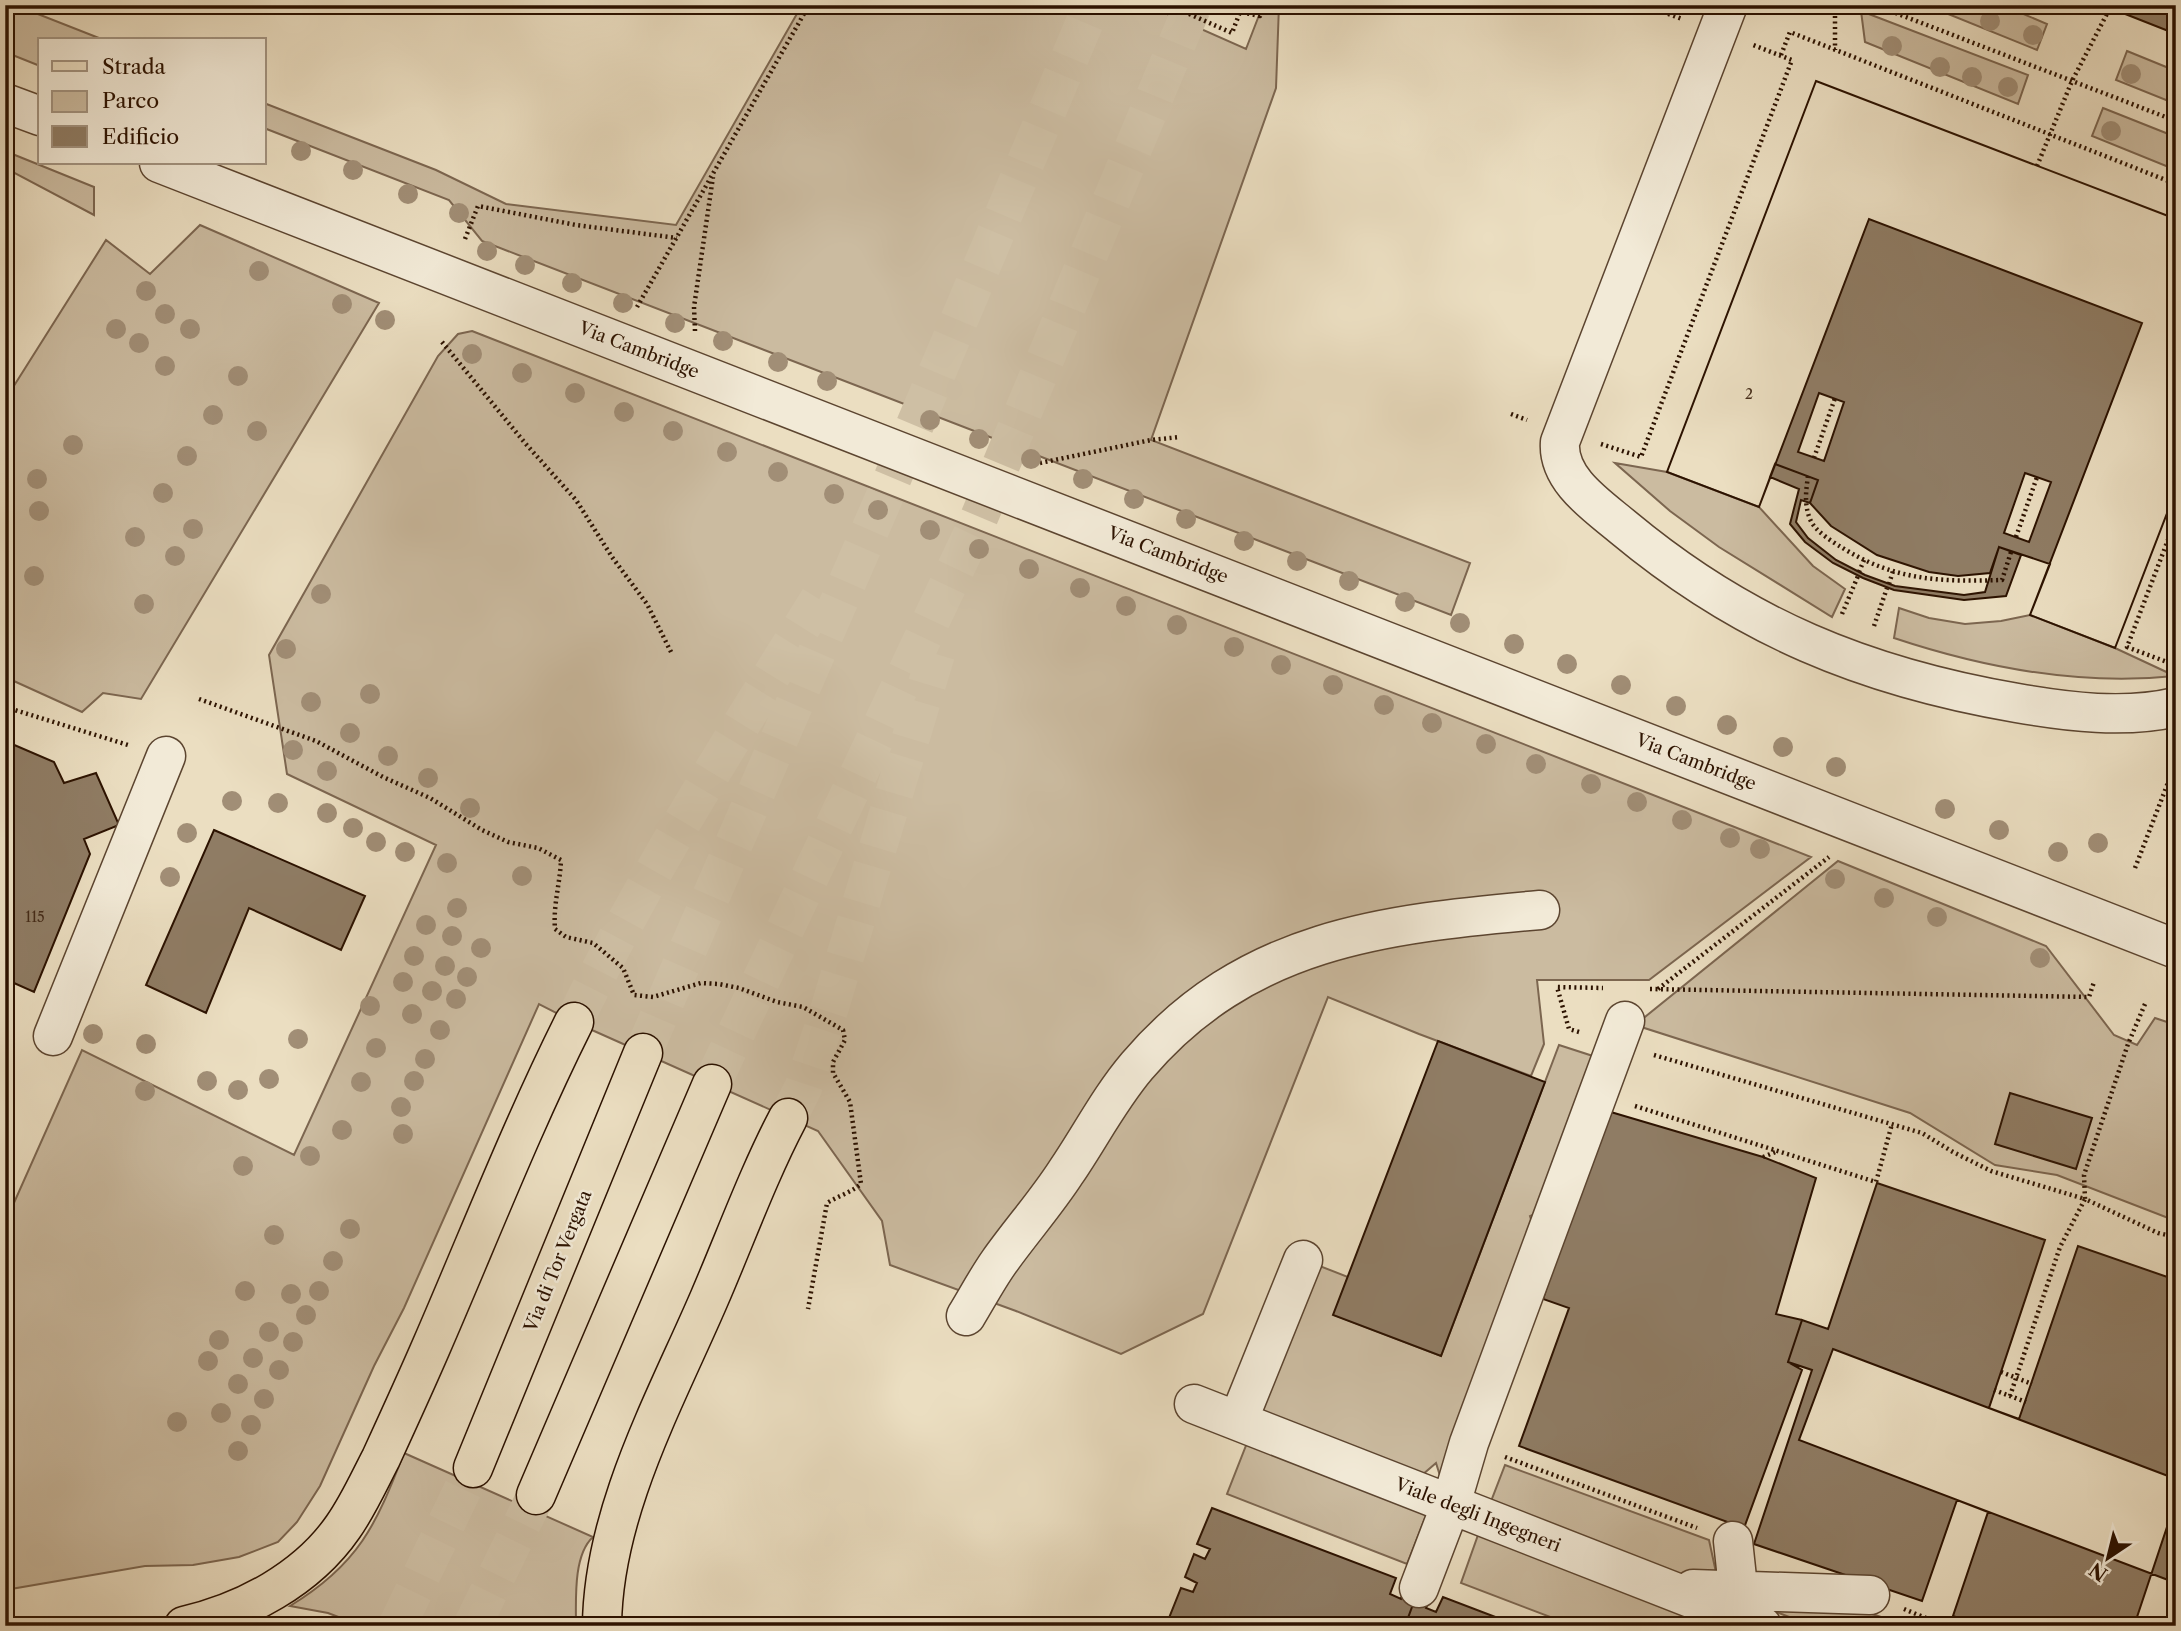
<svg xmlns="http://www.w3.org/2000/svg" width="2181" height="1631" viewBox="0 0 2181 1631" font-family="'Libre Caslon Text',serif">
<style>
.green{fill:#cbbba0;stroke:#7c6650;stroke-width:2}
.building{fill:#8f7c64;stroke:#2c1200;stroke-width:2;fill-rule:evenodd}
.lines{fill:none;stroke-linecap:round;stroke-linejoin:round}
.major-tunnel{stroke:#cebfa4;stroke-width:38;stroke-dasharray:38 19;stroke-linecap:butt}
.minor-casing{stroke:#5c4530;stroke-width:41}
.major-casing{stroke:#2c1200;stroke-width:41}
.path{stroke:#2c1200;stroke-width:4.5;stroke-dasharray:2 3.5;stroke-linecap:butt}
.minor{stroke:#f2ead7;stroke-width:38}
.major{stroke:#ebdec1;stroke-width:38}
.tree{fill:#a18e76}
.labels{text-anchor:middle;stroke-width:5;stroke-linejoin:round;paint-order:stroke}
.number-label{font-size:14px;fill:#452c19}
.street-label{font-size:18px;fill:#2c1200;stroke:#f2ead7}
</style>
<rect width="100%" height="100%" fill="#ebdec1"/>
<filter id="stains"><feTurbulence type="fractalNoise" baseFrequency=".00286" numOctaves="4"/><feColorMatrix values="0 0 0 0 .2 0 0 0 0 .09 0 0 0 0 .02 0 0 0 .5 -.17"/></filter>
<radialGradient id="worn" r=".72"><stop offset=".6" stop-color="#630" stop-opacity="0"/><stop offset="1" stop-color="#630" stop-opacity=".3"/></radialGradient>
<path class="green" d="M5,5H15L104,40H40V66L5,52Z
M802,5H1147L1246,49L1263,5H1279L1276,88L1151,440L1470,563L1451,615L482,241L449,200L264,128V103L436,170L506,204L676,225Z
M1926,5H2002L2047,24L2037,50Z
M1861,11L2028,75L2018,104L1865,42Z
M2127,51L2176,71V104L2116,80Z
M2103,108L2176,137V170L2092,136Z
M5,151L94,187V215L5,168Z
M200,225L379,303L141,699L103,693L82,712L5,677V400L106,240L150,274Z
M472,331L1811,857L1649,980H1537L1544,1044L1531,1076L1419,1034L1328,997L1203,1314L1121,1354L1016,1311L890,1265L882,1221L818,1131L574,1022L539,1004L404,1308L374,1366L320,1486L297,1522L278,1542L239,1557L193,1565L145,1566L5,1590V1223L82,1050L294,1155L436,845L287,774L269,655L438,356L458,334Z
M1615,463L1667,472L1759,507L1813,566L1845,589L1832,617L1719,547L1670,511Z
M1899,608L1929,618L1965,624L2001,621L2030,615L2115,648L2175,676C2080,686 1984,668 1894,638Z
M1838,861L2046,946L2114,1035L2137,1045L2155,1018L2176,1025V1221L2057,1175L1995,1165L1910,1113L1635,1025Z
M1559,1045L1599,1058L1540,1212L1530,1216L1533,1226L1441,1479L1436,1463L1422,1475L1256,1412L1312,1263L1348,1277L1334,1315L1441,1356Z
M1247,1443L1427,1513L1407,1564L1227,1494Z
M404,1453L593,1537C573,1555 576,1600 576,1626H362L328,1613L290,1606C359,1564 376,1525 404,1453Z
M1505,1465L1709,1540L1717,1577L1673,1575L1490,1504Z
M1478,1535L1720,1626H1574L1461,1583Z
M1860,1610L1908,1626H1812L1774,1611Z"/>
<path class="building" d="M2103,5H2176V34L2110,8Z
M1816,81L2176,219V490L2115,648L2030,615L2050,564L1999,547L1990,573L1958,576L1929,572L1877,555L1831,526L1810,503L1818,480L1775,464L1759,507L1667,472ZM1819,393L1844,402L1824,461L1798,452ZM2025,473L2051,482L2029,542L2004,533Z
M1816,81L2176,219V490L2115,648L2030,615L2142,323L1869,219L1759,507L1667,472Z
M1775,464L1818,480L1810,503L1801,500L1796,522L1808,538L1836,560L1865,575L1895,586L1964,595L1985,592L1999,547L2021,555L2006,596L1964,600L1894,590L1863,578L1833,563L1805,542L1790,524L1799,489L1770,477Z
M5,741L54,762L64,783L96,773L119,825L84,839L90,854L34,992L5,979Z
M214,830L365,896L341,950L249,908L206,1013L146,985Z
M1438,1041L1545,1082L1441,1356L1333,1315Z
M2010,1093L2092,1118L2076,1169L1995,1144Z
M1604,1110L1763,1157L1816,1178L1776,1314L1802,1320L1788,1362L1802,1370L1744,1528L1519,1446L1569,1308L1543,1299Z
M1877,1183L2045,1240L1989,1408L2019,1419L2078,1246L2176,1280V1500L2134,1626H1980L1953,1616L1988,1512L1957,1500L1922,1601L1754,1544L1812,1370L1788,1362L1802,1320L1828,1329Z
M1833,1349L2176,1479V1583L1799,1440Z
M1212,1508L1396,1578L1390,1594L1401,1599L1407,1583L1419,1588L1405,1626H1174L1167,1623L1181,1588L1193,1592L1197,1583L1185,1577L1194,1554L1205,1559L1210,1549L1197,1544Z
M1419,1588L1432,1593L1426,1608L1436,1612L1443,1597L1519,1626H1405Z"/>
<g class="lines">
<path class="major-tunnel" d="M574,1022C645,875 733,738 819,599
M643,1053L890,484L1092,5
M712,1084L973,532L1193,5
M788,1118L803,1088L830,1007L936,654
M397,1626L473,1468
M472,1626L536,1495"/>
<defs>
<path id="minor" d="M1728,5L1560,442C1557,480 1598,506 1624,528C1743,627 1865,677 2017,703C2068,712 2125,719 2176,707
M5,103L40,116
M159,163L2176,949
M53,1036L166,756
M966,1316C977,1298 987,1279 999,1262C1021,1231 1046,1203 1066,1172C1090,1137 1109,1099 1137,1066C1246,938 1383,924 1540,910
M1194,1404L1762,1626
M1238,1421L1303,1260
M1733,1541L1741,1615
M1419,1588L1451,1504L1469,1443L1625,1021
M1693,1589L1870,1595"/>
<path id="major" d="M473,1468L643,1053
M536,1495L712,1084
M184,1626C245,1612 307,1579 343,1527C358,1506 369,1481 381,1458C398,1421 415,1384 431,1347C478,1239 521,1128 574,1022
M602,1626C603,1512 665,1401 709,1299C735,1239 758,1175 788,1118"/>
</defs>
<use href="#minor" class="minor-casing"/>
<use href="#major" class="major-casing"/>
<path class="path" d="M1169,5L1232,33L1240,12L1260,16L1264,5
M1835,5V50
M1875,5L2176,121
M1663,12L1682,19
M1781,55L1790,32L2176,184
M2037,166L2072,81L2110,8
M465,239L478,206L576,225L677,238
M637,307L809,5
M695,331L694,307L713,177
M442,342L525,443L576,500L612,557L647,604L672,654
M1511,414L1527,420
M1601,444L1641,457L1792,60L1753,45
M1814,458L1835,398
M1040,463L1151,440L1180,437
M1808,476C1806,491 1804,504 1810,519C1814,530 1831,541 1841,547C1895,581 1941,582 2002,580L2011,552
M2016,537L2037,477
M1859,572L1864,560
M1889,584L1893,571
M1842,614L1858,576
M1874,626L1887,588
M2175,665L2127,647L2176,519
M199,699L316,741L383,777L430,798L482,830L508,842L538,848L561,860C560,884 553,905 555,929L566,937L593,943L623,968L634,995L653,997L701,983L719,984L739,988L777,1002L803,1007L843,1030L845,1040L833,1062V1073L850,1102L861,1184C850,1193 838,1196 827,1203L808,1309
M5,707L128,745
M2135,868L2176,762
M1650,989L2089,997L2094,982
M1658,989L1829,857
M2145,1004L2128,1044L2084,1175L2085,1199L2158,1233L2176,1237
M1579,1032L1569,1029L1557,987L1603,988
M1654,1055L1922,1133L1953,1152L1991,1171L2085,1199L2060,1247L2010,1396
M1635,1106L1876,1182L1892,1124
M1763,1157L1778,1151
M2001,1372L2032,1384
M1994,1390L2026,1402
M1505,1457L1697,1528
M1904,1609L1945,1626"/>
<use href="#minor" class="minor"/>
<use href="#major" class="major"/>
</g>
<g class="tree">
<circle cx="1990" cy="21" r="10"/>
<circle cx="2033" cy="35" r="10"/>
<circle cx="1892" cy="46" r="10"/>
<circle cx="1940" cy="67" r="10"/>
<circle cx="2131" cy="74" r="10"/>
<circle cx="1972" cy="77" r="10"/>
<circle cx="2008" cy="87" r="10"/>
<circle cx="2111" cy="131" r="10"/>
<circle cx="301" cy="151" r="10"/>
<circle cx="353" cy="170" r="10"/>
<circle cx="408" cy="194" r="10"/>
<circle cx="459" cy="213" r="10"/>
<circle cx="487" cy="251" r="10"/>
<circle cx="525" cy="265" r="10"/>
<circle cx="259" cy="271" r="10"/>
<circle cx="572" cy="283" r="10"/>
<circle cx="146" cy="291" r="10"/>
<circle cx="623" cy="303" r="10"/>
<circle cx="342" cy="304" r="10"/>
<circle cx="165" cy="314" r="10"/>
<circle cx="385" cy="320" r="10"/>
<circle cx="675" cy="323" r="10"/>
<circle cx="116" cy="329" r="10"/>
<circle cx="190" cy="329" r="10"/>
<circle cx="723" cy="341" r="10"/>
<circle cx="139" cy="343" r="10"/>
<circle cx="472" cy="354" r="10"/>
<circle cx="778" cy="362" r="10"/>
<circle cx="165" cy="366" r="10"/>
<circle cx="522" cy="373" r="10"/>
<circle cx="238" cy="376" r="10"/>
<circle cx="827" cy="381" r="10"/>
<circle cx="575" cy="393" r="10"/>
<circle cx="624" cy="412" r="10"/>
<circle cx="213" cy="415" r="10"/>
<circle cx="930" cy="420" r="10"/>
<circle cx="257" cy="431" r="10"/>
<circle cx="673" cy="431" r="10"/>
<circle cx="979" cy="439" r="10"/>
<circle cx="73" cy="445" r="10"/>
<circle cx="727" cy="452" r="10"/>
<circle cx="187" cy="456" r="10"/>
<circle cx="1031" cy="459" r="10"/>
<circle cx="778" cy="472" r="10"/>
<circle cx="37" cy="479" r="10"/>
<circle cx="1083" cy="479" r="10"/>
<circle cx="163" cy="493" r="10"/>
<circle cx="834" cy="494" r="10"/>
<circle cx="1134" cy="499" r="10"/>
<circle cx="878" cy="510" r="10"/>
<circle cx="39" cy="511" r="10"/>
<circle cx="1186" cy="519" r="10"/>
<circle cx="193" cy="529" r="10"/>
<circle cx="930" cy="530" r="10"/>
<circle cx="135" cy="537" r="10"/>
<circle cx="1244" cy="541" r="10"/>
<circle cx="979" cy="549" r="10"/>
<circle cx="175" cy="556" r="10"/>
<circle cx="1297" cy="561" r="10"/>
<circle cx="1029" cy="569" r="10"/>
<circle cx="34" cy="576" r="10"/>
<circle cx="1349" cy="581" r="10"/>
<circle cx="1080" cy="588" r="10"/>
<circle cx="321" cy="594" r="10"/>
<circle cx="1405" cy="602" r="10"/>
<circle cx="144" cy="604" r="10"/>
<circle cx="1126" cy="606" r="10"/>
<circle cx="1460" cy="623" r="10"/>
<circle cx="1177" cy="625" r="10"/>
<circle cx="1514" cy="644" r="10"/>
<circle cx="1234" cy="647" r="10"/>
<circle cx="286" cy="649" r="10"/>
<circle cx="1567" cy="664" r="10"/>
<circle cx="1281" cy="665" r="10"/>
<circle cx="1333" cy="685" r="10"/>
<circle cx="1621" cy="685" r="10"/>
<circle cx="370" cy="694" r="10"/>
<circle cx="311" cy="702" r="10"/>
<circle cx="1384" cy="705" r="10"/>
<circle cx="1676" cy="706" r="10"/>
<circle cx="1432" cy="723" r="10"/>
<circle cx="1727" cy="725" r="10"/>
<circle cx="350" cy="733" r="10"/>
<circle cx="1486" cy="744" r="10"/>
<circle cx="1783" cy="747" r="10"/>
<circle cx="293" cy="750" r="10"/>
<circle cx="388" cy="756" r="10"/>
<circle cx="1536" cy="764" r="10"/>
<circle cx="1836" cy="767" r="10"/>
<circle cx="327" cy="771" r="10"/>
<circle cx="428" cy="778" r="10"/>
<circle cx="1591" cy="784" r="10"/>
<circle cx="232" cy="801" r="10"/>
<circle cx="1637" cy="802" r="10"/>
<circle cx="278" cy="803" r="10"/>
<circle cx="470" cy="808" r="10"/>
<circle cx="1945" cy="809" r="10"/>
<circle cx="327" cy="813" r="10"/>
<circle cx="1682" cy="820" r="10"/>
<circle cx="353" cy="828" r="10"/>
<circle cx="1999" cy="830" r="10"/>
<circle cx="187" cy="833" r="10"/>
<circle cx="1730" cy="838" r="10"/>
<circle cx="376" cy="842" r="10"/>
<circle cx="2098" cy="843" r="10"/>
<circle cx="1760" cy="849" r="10"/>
<circle cx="405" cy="852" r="10"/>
<circle cx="2058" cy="852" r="10"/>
<circle cx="447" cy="863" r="10"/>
<circle cx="522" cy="876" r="10"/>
<circle cx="170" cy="877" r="10"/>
<circle cx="1835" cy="879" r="10"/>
<circle cx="1884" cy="898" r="10"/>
<circle cx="457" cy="908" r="10"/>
<circle cx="1937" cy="917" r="10"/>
<circle cx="426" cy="925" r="10"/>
<circle cx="452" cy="936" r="10"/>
<circle cx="481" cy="948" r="10"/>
<circle cx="414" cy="956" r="10"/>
<circle cx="2040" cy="958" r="10"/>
<circle cx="445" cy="966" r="10"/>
<circle cx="467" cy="977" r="10"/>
<circle cx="403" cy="982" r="10"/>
<circle cx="432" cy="991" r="10"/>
<circle cx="456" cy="999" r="10"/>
<circle cx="370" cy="1006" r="10"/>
<circle cx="412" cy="1014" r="10"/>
<circle cx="440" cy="1030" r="10"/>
<circle cx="93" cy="1034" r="10"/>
<circle cx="298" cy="1039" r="10"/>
<circle cx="146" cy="1044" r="10"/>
<circle cx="376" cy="1048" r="10"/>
<circle cx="425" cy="1059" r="10"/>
<circle cx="269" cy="1079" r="10"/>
<circle cx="207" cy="1081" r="10"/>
<circle cx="414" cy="1081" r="10"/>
<circle cx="361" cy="1082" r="10"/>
<circle cx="238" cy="1090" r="10"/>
<circle cx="145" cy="1091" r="10"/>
<circle cx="401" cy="1107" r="10"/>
<circle cx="342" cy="1130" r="10"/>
<circle cx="403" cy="1134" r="10"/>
<circle cx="310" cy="1156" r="10"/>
<circle cx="243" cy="1166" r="10"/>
<circle cx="350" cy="1229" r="10"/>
<circle cx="274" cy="1235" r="10"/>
<circle cx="333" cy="1261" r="10"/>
<circle cx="245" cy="1291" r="10"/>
<circle cx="319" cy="1291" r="10"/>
<circle cx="291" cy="1294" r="10"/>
<circle cx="306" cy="1315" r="10"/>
<circle cx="269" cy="1332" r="10"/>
<circle cx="219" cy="1340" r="10"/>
<circle cx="293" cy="1342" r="10"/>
<circle cx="253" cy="1358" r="10"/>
<circle cx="208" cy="1361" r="10"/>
<circle cx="279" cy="1370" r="10"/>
<circle cx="238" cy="1384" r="10"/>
<circle cx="264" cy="1399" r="10"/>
<circle cx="221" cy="1413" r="10"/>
<circle cx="177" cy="1422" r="10"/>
<circle cx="251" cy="1425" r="10"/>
<circle cx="238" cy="1451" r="10"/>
</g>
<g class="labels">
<g class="number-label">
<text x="1749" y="399">2</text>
<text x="35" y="922">115</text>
</g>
<g class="street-label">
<text transform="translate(639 350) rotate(21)" y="6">Via Cambridge</text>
<text transform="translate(1168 555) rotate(21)" y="6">Via Cambridge</text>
<text transform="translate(1696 762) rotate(21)" y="6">Via Cambridge</text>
<text transform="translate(558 1261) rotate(-68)" y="6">Via di Tor Vergata</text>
<text transform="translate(1478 1515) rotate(21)" y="6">Viale degli Ingegneri</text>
</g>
</g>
<rect width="2181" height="1631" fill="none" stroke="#ebdec1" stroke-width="28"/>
<rect x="7" y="7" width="2167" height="1617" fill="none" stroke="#2c1200" stroke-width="3.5"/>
<rect x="14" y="14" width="2153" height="1603" fill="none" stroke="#2c1200" stroke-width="2"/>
<rect x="38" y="38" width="228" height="126" fill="#f2ead7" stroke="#a39481" stroke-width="2"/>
<rect x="52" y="61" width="35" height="10" fill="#ebdec1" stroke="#a39481" stroke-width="2"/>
<text x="102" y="74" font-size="21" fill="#2c1200">Strada</text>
<rect x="52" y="91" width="35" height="21" fill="#cbbba0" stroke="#a39481" stroke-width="2"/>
<text x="102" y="108" font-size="21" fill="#2c1200">Parco</text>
<rect x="52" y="126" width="35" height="21" fill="#8f7c64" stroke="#a39481" stroke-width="2"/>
<text x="102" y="144" font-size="21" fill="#2c1200">Edificio</text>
<g transform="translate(2108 1558) rotate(215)" stroke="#f2ead7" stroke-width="5" paint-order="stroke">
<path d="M0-5L12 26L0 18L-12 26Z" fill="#2c1200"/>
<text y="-10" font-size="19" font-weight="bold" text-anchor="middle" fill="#2c1200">N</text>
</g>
<rect width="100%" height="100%" filter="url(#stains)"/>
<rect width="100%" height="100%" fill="url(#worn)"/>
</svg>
